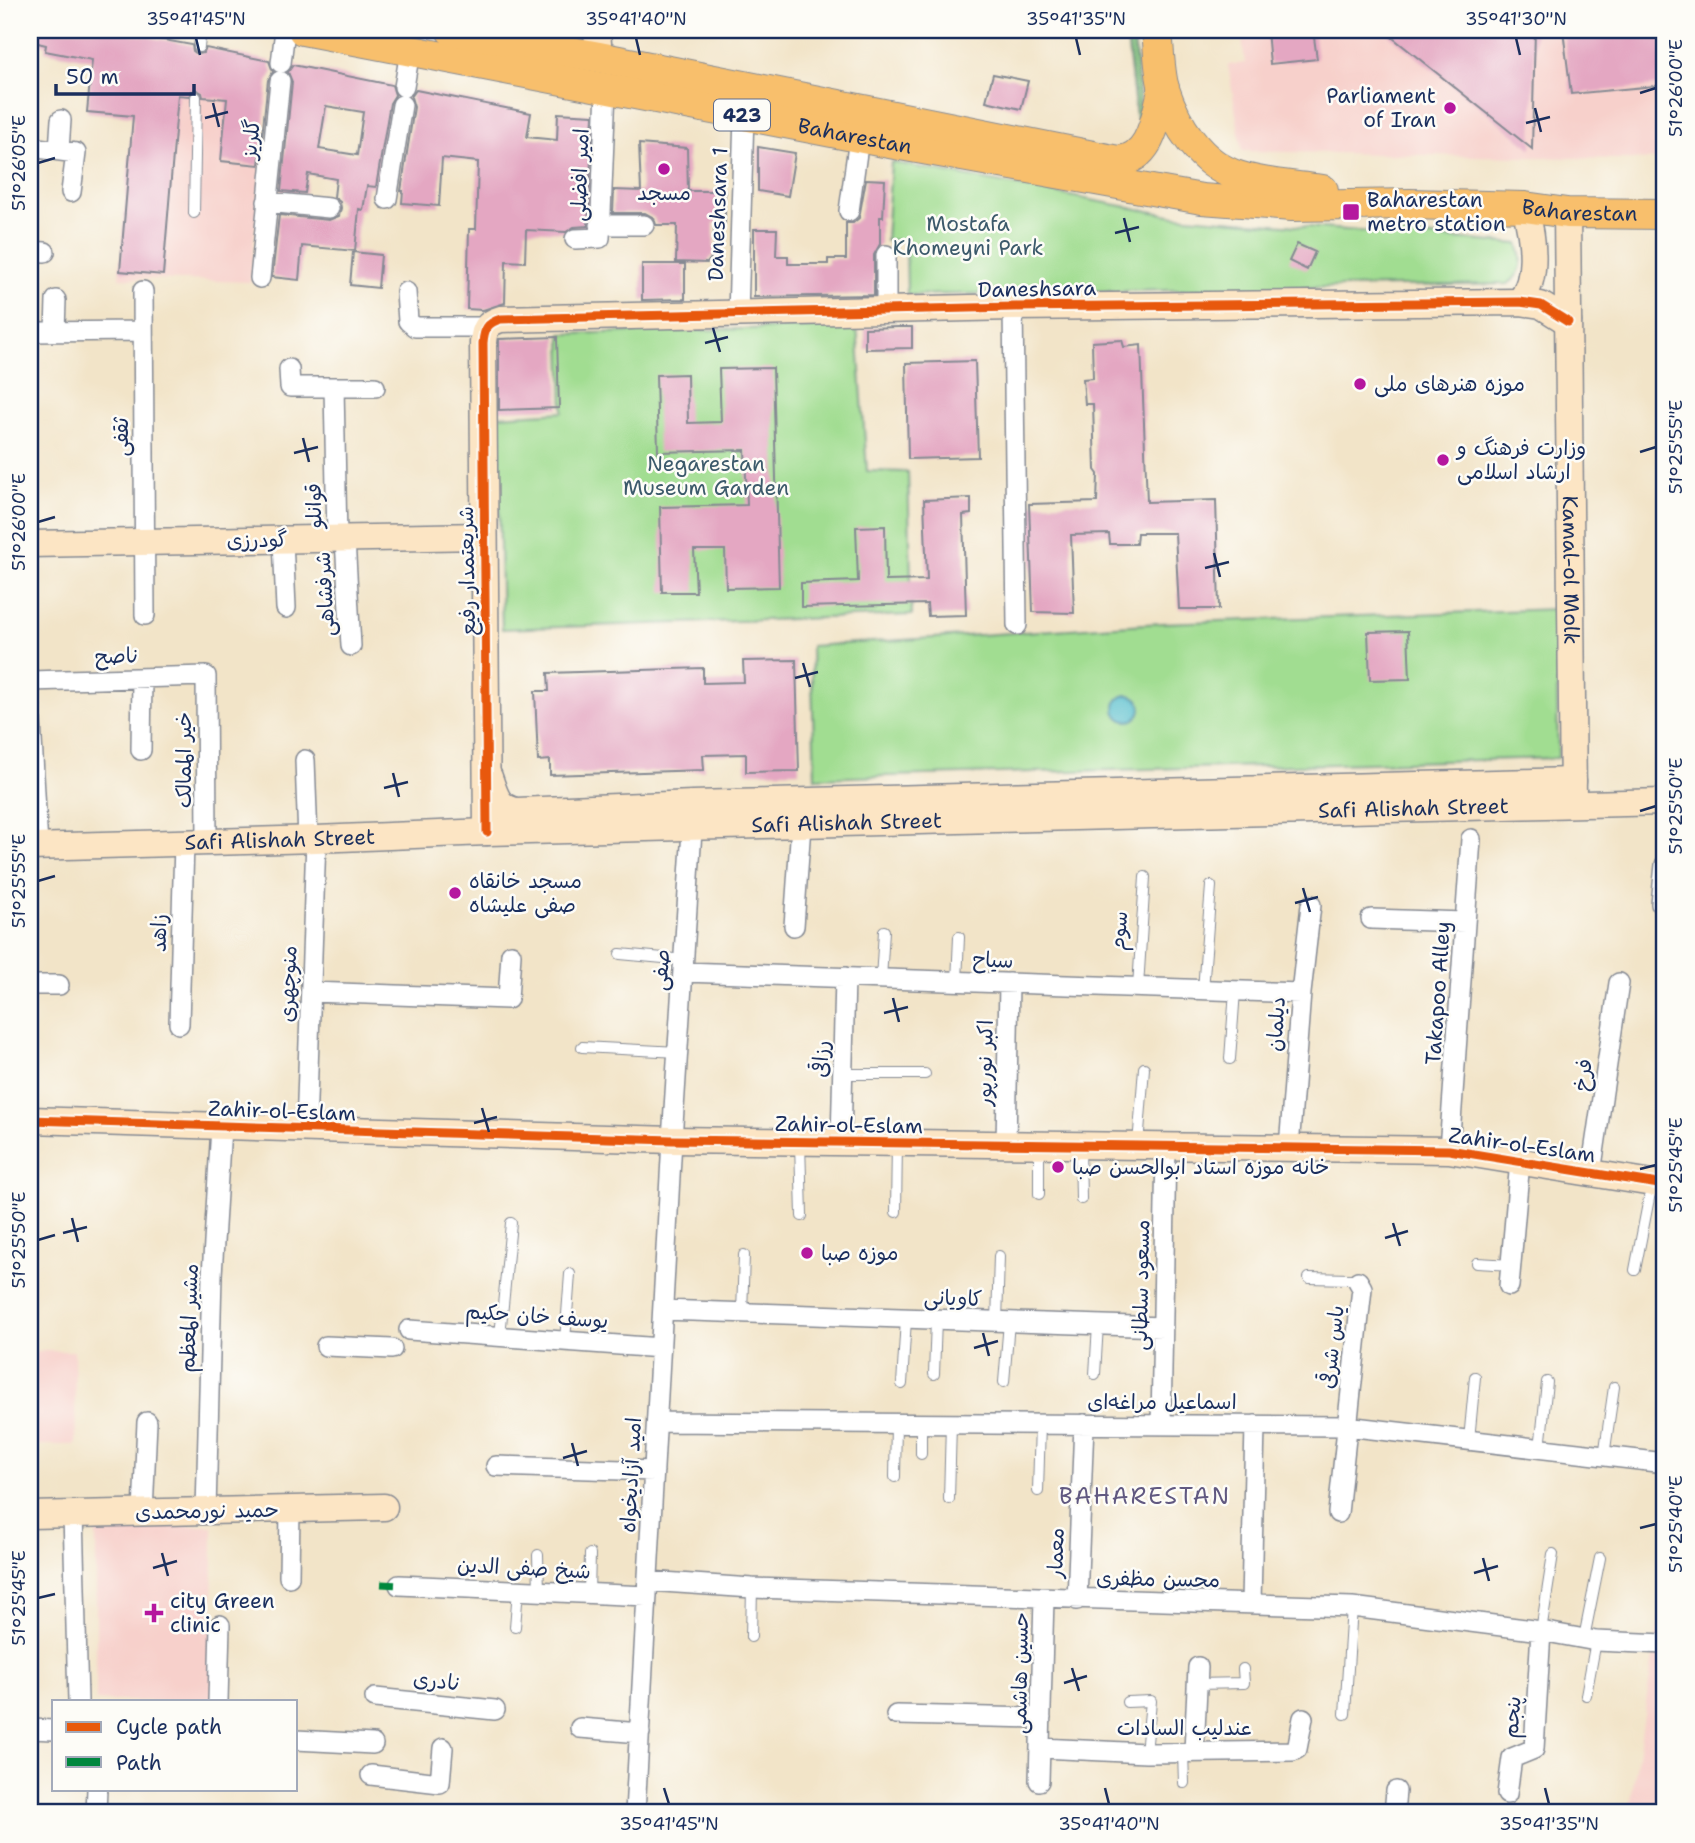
<svg xmlns="http://www.w3.org/2000/svg" width="1695" height="1843" viewBox="0 0 1695 1843" font-family="'Shantell Sans','Playpen Sans Arabic',sans-serif">
<style>
.built{fill:#f7d0cb}
.green{fill:#a1dd91;stroke:#5e8678;stroke-width:2}
.forest{fill:#80bc7b;stroke:#4e766c;stroke-width:2}
.water{fill:#53becd;stroke:#377696;stroke-width:2}
.building{fill:#e4a7c2;fill-rule:evenodd}
.lines{fill:none;stroke-linecap:round;stroke-linejoin:round}
.lane-casing{stroke:#868a93;stroke-width:12}
.street-casing{stroke:#868a93;stroke-width:22}
.secondary-casing{stroke:#868a93;stroke-width:29}
.primary-casing{stroke:#868a93;stroke-width:32}
.lane{stroke:#fff;stroke-width:10}
.street{stroke:#fff;stroke-width:19}
.secondary{stroke:#fce5c4;stroke-width:26}
.primary{stroke:#f8bf6c;stroke-width:30}
.quiet{stroke:#00873e;stroke-width:7;stroke-dasharray:14 7;stroke-linecap:butt}
.cycleway-casing{stroke:#fdfcf7;stroke-width:13}
.cycleway{stroke:#e8590c;stroke-width:9}
.ticks{fill:none;stroke:#1b2f5e;stroke-width:2.5}
.poi-dot{fill:#b5179e;stroke:#fdfcf7;stroke-width:2.5}
.labels{text-anchor:middle;stroke-width:5;stroke-linejoin:round;paint-order:stroke}
.shield{fill:#fdfcf7;stroke:#5f6c8c;stroke-width:2}
.shield-label{font-size:19px;font-weight:bold;fill:#1b2f5e}
.poi-label{font-size:21px;fill:#1b2f5e;stroke:#fdfcf7;text-anchor:start}
.street-label{font-size:21px;fill:#1b2f5e;stroke:#fdfcf7}
.park-label{font-size:21px;fill:#3c5a6b;stroke:#fdfcf7}
.neighbourhood-label{font-size:23px;letter-spacing:2px;fill:#615981;stroke:#fdfcf7}
.neatline{fill:none;stroke:#1b2f5e;stroke-width:2.5}
.ticks-label{font-size:18px;text-anchor:middle;fill:#1b2f5e}
</style>
<rect width="100%" height="100%" fill="#fdfcf7"/>
<filter id="ink" filterUnits="userSpaceOnUse"><feTurbulence type="fractalNoise" baseFrequency=".0143" numOctaves="2"/><feDisplacementMap in="SourceGraphic" scale="14" xChannelSelector="R" yChannelSelector="G"/><feConvolveMatrix kernelMatrix="1 2 1 2 8 2 1 2 1" color-interpolation-filters="sRGB"/></filter>
<filter id="wash" filterUnits="userSpaceOnUse"><feTurbulence type="fractalNoise" baseFrequency=".00686" numOctaves="4" result="noise"/><feDisplacementMap in="SourceGraphic" scale="28" xChannelSelector="R" yChannelSelector="G"/><feGaussianBlur stdDeviation="1.57" result="paint"/><feColorMatrix in="noise" values="0 0 0 0 0 0 0 0 0 0 0 0 0 0 0 0 0 1.4 0 .05"/><feComposite in="paint" operator="in"/></filter>
<g filter="url(#wash)">
<rect width="100%" height="100%" fill="#f2e4c8"/>
<path class="built" d="M1241,30H1665V160L1242,151L1228,65L1245,63Z
M139,35L271,61L250,282L119,278Z
M30,1351H74L76,1445H30Z
M96,1525L213,1526L212,1701H96Z
M1665,1580V1813H1629Z"/>
<path class="green" d="M891,162L1175,216L1518,244C1524,260 1523,273 1508,284L907,295L906,240H886Z
M857,326L867,471L908,472L912,615L502,629L497,416L563,412L561,334Z
M1556,609L1558,758L815,778L811,646L1161,623Z"/>
<path class="forest" d="M1126,30H1133L1142,122L1136,117Z"/>
<path class="water" d="M1115 708a13 13 0 1 1 26 0a13 13 0 1 1-26 0Z"/>
<g id="blocks">
<path class="building" d="M30,30H109L192,45L193,51L197,54L203,53L206,48L269,61L273,72L268,80L259,165L221,161L227,99L203,97L202,93L197,90L192,91L189,96L178,95L163,275L120,271L133,116L87,112L92,60L45,51L46,45L30,41Z
M1267,30H1313L1317,59L1270,64Z
M1383,30H1535L1532,149Z
M1563,30H1659L1665,85L1571,94Z
M293,65L392,85L395,95L390,103L376,187L367,186L363,210L359,209L355,251L302,246L299,280L272,277L279,215L329,220L339,216L341,208L340,202L334,197L336,179L308,174L305,193L281,191L292,82L288,72ZM326,106L363,112L357,155L319,149Z
M993,74L1028,81L1021,109L986,101Z
M416,90L531,113L527,137L557,140L558,113L593,115L588,226L574,227L566,232L526,230L525,262L506,261L505,303L483,310L467,309L469,229H476L478,162L442,158L439,206L402,203L403,191H401L414,107L411,97Z
M639,144L687,148L688,191H725V223H714V254L707,263L676,262L677,225H656L654,218L645,213H613L614,190L641,191Z
M758,147L795,153L788,196L758,191Z
M866,179L885,180L883,217H880V244L874,255V295L754,297V229H777L776,256H788V264H828V259H846V223H853L859,218Z
M1297,244L1315,252L1307,270L1289,261Z
M353,252L381,255L378,288L350,285Z
M642,264H685V299L642,300Z
M898,327H912V348L865,349V328Z
M557,337L559,408L499,410V339Z
M1122,340L1124,347L1141,345L1147,502L1216,500L1219,609H1179L1175,533H1137L1136,544H1110L1109,534L1071,535L1074,613L1033,612L1029,504L1097,502L1098,474L1095,470L1093,404H1085L1083,379L1093,378L1092,342Z
M975,361L978,457L908,459L906,363Z
M773,368L779,587L726,588L725,550H694L696,592H662L660,507L747,505L745,450L658,452L656,375L687,374L688,423L721,422L719,369Z
M971,498V514L963,515L966,615L928,616L927,604L801,607V583L858,581L856,527L885,526L886,581L927,580L924,500Z
M1408,631L1410,679L1370,680L1368,632Z
M796,660L799,771L746,772V754L703,755L704,770L550,775V760L538,761L535,691H549L548,673L703,668V683L744,682L743,661Z"/>
</g>
</g>
<g filter="url(#ink)">
<use href="#blocks" fill-opacity="0" stroke="#868a93" stroke-width="2"/>
<g class="lines">
<defs>
<path id="lane" d="M199,47L201,30
M194,213L196,97
M620,954L685,960
M881,979L884,931
M957,981L959,937
M1138,987L1145,877
M1203,990L1211,886
M582,1047L679,1052
M1230,1059L1235,991
M843,1074H925
M800,1142L802,1216
M1138,1145L1144,1068
M1080,1147L1081,1199
M1039,1194V1145
M896,1212L897,1143
M1477,1263L1512,1265
M1635,1270L1652,1183
M1309,1278L1351,1279L1358,1281
M742,1313L744,1255
M997,1322L999,1256
M500,1336L511,1223
M565,1341L570,1274
M934,1374L936,1320
M1095,1374L1098,1325
M1004,1382L1009,1322
M902,1384L906,1319
M921,1423V1454
M1469,1440L1475,1377
M1540,1449L1547,1382
M1604,1456L1614,1387
M895,1477L896,1423
M1038,1491L1040,1424
M949,1499L951,1423
M538,1555L539,1591
M589,1593L590,1554
M515,1627L518,1590
M1541,1631L1553,1554
M751,1637L752,1588
M1584,1638L1600,1558
M1197,1684L1244,1683L1243,1669
M1586,1695L1596,1641
M1127,1702L1151,1701L1146,1753
M1345,1714L1352,1607
M1183,1752L1184,1783"/>
<path id="street" d="M281,63L285,30
M404,87L410,51
M30,147L76,153L71,192
M59,150L61,120
M387,199L402,105
M267,202L329,208
M849,211L859,138
M600,225H644
M575,239L600,238L606,89
M30,251L45,252
M260,278L280,81
M143,291L145,615
M406,292L408,321L415,327H486
M1013,307L1017,625
M886,309V255
M738,314L744,115
M30,332L143,331
M55,332L56,300
M289,369L290,387H375
M334,387L337,539
M345,539L351,646
M283,540L286,608
M30,681L206,676L207,843
M30,703L38,847
M141,750L142,678
M305,760L308,840
M1661,904L1665,865
M1371,919L1465,922
M794,926L801,825
M684,972L1301,993
M30,985H59
M311,992L508,999L511,954
M179,1024L184,843
M306,1129L316,839
M841,1142L845,977
M1006,1144L1009,983
M1289,1148L1301,993L1311,905
M1449,1150L1471,839
M1591,1173L1619,983
M1509,1286L1520,1161
M663,1310L1163,1327
M409,1330L661,1348
M326,1346L392,1349
M657,1422L1346,1426L1665,1463
M1161,1425L1166,1146
M496,1466L654,1471
M206,1511L212,1275L221,1127
M143,1513L147,1422
M1338,1513L1362,1288L1358,1281
M73,1514L78,1701
M289,1577L290,1509
M648,1581L752,1588L1352,1607L1541,1631L1596,1641L1665,1644
M399,1585L647,1596
M1077,1600L1084,1424
M1251,1603L1255,1425
M375,1698L495,1710
M218,1701L220,1625
M896,1715L1041,1718
M580,1728L640,1733
M30,1729L54,1730
M296,1740L373,1744
M1041,1748L1146,1753L1293,1751L1297,1749L1303,1718
M1194,1751L1198,1667
M371,1775L440,1783L443,1748
M1039,1781L1044,1598
M1507,1794L1512,1758L1534,1749L1541,1631
M96,1813L97,1789
M635,1813L672,1140L693,815
M1394,1813L1396,1791"/>
<g id="secondary">
<path d="M597,30L599,57"/>
<path id="s1" d="M1567,213L1573,798"/>
<path d="M1520,302C1539,277 1533,237 1525,207"/>
<path d="M30,544L483,536"/>
<path d="M489,777C495,794 497,808 517,811L693,804L1573,781"/>
<path d="M487,832L483,343C484,329 487,323 501,319L1013,307L1520,302L1541,305L1568,322"/>
<path id="s2" d="M30,847L316,839L487,832L1665,802"/>
<path d="M30,1120L672,1140L1449,1150L1665,1185"/>
<path d="M30,1515L384,1507"/>
</g>
<g id="primary">
<path id="s3" d="M303,30L884,142L1202,199L1292,206L1410,204L1525,207L1567,213L1665,214"/>
<path d="M451,30L599,57L1118,161C1153,159 1156,114 1164,88"/>
<path d="M1157,30C1159,49 1159,71 1164,89C1176,125 1200,164 1238,176C1265,185 1295,186 1323,190"/>
</g>
</defs>
<use href="#lane" class="lane-casing"/>
<use href="#street" class="street-casing"/>
<use href="#secondary" class="secondary-casing"/>
<use href="#primary" class="primary-casing"/>
<use href="#lane" class="lane"/>
<use href="#street" class="street"/>
<use href="#secondary" class="secondary"/>
<use href="#primary" class="primary"/>
<path class="quiet" d="M381,1584L399,1585"/>
<defs>
<path id="cycleway" d="M487,832L483,343C484,329 487,323 501,319L1013,307L1520,302L1541,305L1568,322
M30,1120L672,1140L1449,1150L1665,1185"/>
</defs>
<use href="#cycleway" class="cycleway-casing"/>
<use href="#cycleway" class="cycleway"/>
</g>
</g>
<path class="ticks" d="M196,38L200,55M636,38L640,55M1076,38L1080,55M1516,38L1520,55M1640,93L1656,88M213,103L219,127M1535,108L1541,132M205,118L228,112M1526,123L1550,117M38,163L55,158M1124,218L1130,242M1115,233L1139,227M713,328L720,352M705,343L728,337M303,438L309,462M1640,452L1656,447M294,453L318,447M38,522L55,517M1214,553L1220,577M1205,568L1229,562M803,663L810,687M795,678L818,672M393,773L399,797M384,788L408,782M1640,811L1656,806M38,881L55,876M1303,888L1310,912M1295,903L1318,897M893,998L899,1022M884,1013L908,1007M482,1108L489,1132M474,1123L497,1117M1640,1169L1656,1165M72,1218L78,1242M1393,1223L1400,1246M63,1233L87,1227M1385,1238L1408,1231M38,1240L55,1235M983,1333L989,1356M974,1348L998,1341M572,1443L578,1466M563,1458L587,1451M1640,1528L1656,1524M162,1553L168,1576M1483,1558L1489,1581M153,1568L177,1561M1474,1573L1498,1566M38,1598L55,1594M1072,1668L1079,1691M1064,1683L1087,1676M664,1788L669,1804M1105,1788L1109,1804M1545,1788L1549,1804"/>
<g class="poi-dot">
<circle cx="1450" cy="108" r="7"/>
<circle cx="664" cy="169" r="7"/>
<rect x="1342" y="203" width="18" height="18" rx="3.5"/>
<circle cx="1360" cy="384" r="7"/>
<circle cx="1443" cy="460" r="7"/>
<circle cx="455" cy="893" r="7"/>
<circle cx="1058" cy="1167" r="7"/>
<circle cx="807" cy="1253" r="7"/>
<path d="M150.5 1602.5h7v7h7v7h-7v7h-7v-7h-7v-7h7z"/>
</g>
<g class="labels">
<rect class="shield" x="714" y="99.5" width="56" height="31" rx="5"/>
<g class="shield-label">
<text x="742" y="122">423</text>
</g>
<g class="poi-label">
<text x="1436" y="103" text-anchor="end">Parliament<tspan x="1436" dy="24">of Iran</tspan></text>
<text x="664" y="200" text-anchor="middle">مسجد</text>
<text x="1367" y="207">Baharestan<tspan x="1367" dy="24">metro station</tspan></text>
<text x="1374" y="391">موزه هنرهای ملی</text>
<text x="1457" y="455">وزارت فرهنگ و<tspan x="1457" dy="24">ارشاد اسلامی</tspan></text>
<text x="469" y="888">مسجد خانقاه<tspan x="469" dy="24">صفی علیشاه</tspan></text>
<text x="1072" y="1174">خانه موزه استاد ابوالحسن صبا</text>
<text x="821" y="1260">موزه صبا</text>
<text x="170" y="1608">city Green<tspan x="170" dy="24">clinic</tspan></text>
</g>
<g class="street-label">
<text dy="7" stroke="none"><textPath href="#s3" startOffset="562">Baharestan</textPath></text>
<text transform="translate(251 139) rotate(-84)" y="7">گلریز</text>
<text transform="translate(580 175) rotate(-88)" y="7">امیر افضلی</text>
<text dy="7" stroke="none"><textPath href="#s3" startOffset="1293">Baharestan</textPath></text>
<text transform="translate(718 214) rotate(-88)" y="7">Daneshsara 1</text>
<text transform="translate(1037 289) rotate(-1)" y="7">Daneshsara</text>
<text transform="translate(121 437) rotate(-90)" y="7">ثقفی</text>
<text transform="translate(314 506) rotate(-91)" y="7">قوانلو</text>
<text transform="translate(257 540) rotate(-1)" y="7">گودرزی</text>
<text transform="translate(467 571) rotate(-91)" y="7">شریعتمدار رفیع</text>
<text dy="7" stroke="none"><textPath href="#s1" startOffset="357">Kamal-ol Molk</textPath></text>
<text transform="translate(325 594) rotate(-93)" y="7">شرفشاهی</text>
<text transform="translate(117 656) rotate(-2)" y="7">ناصح</text>
<text transform="translate(184 760) rotate(-90)" y="7">خیر الممالک</text>
<text dy="7" stroke="none"><textPath href="#s2" startOffset="1384">Safi Alishah Street</textPath></text>
<text dy="7" stroke="none"><textPath href="#s2" startOffset="817">Safi Alishah Street</textPath></text>
<text dy="7" stroke="none"><textPath href="#s2" startOffset="250">Safi Alishah Street</textPath></text>
<text transform="translate(1119 931) rotate(-86)" y="7">سوم</text>
<text transform="translate(159 933) rotate(-89)" y="7">زاهد</text>
<text transform="translate(993 960) rotate(2)" y="7">سیاح</text>
<text transform="translate(661 970) rotate(-86)" y="7">صفی</text>
<text transform="translate(288 984) rotate(-88)" y="7">منوچهری</text>
<text transform="translate(1438 993) rotate(-86)" y="7">Takapoo Alley</text>
<text transform="translate(1276 1024) rotate(-86)" y="7">دیلمان</text>
<text transform="translate(821 1059) rotate(-87)" y="7">رزاقی</text>
<text transform="translate(985 1063) rotate(-89)" y="7">اکبر نورپور</text>
<text transform="translate(1583 1075) rotate(-82)" y="7">فرخ</text>
<text transform="translate(282 1111) rotate(2)" y="7">Zahir-ol-Eslam</text>
<text transform="translate(849 1125) rotate(1)" y="7">Zahir-ol-Eslam</text>
<text transform="translate(1522 1145) rotate(8)" y="7">Zahir-ol-Eslam</text>
<text transform="translate(1141 1285) rotate(-89)" y="7">مسعود سلطانی</text>
<text transform="translate(953 1298) rotate(2)" y="7">کاویانی</text>
<text transform="translate(537 1316) rotate(4)" y="7">یوسف خان حکیم</text>
<text transform="translate(189 1318) rotate(-88)" y="7">مشیر المعظم</text>
<text transform="translate(1332 1347) rotate(-83)" y="7">یاس شرقی</text>
<text x="1162" y="1409">اسماعیل مراغه‌ای</text>
<text transform="translate(631 1475) rotate(-87)" y="7">امید آزادیخواه</text>
<text transform="translate(207 1511) rotate(-1)" y="7">حمید نورمحمدی</text>
<text transform="translate(1056 1553) rotate(-88)" y="7">معمار</text>
<text transform="translate(524 1568) rotate(3)" y="7">شیخ صفی الدین</text>
<text transform="translate(1158 1579) rotate(1)" y="7">محسن مظفری</text>
<text transform="translate(1020 1673) rotate(-89)" y="7">حسین هاشمی</text>
<text transform="translate(437 1681) rotate(6)" y="7">نادری</text>
<text transform="translate(1512 1717) rotate(-85)" y="7">پنجم</text>
<text x="1185" y="1735">عندلیب السادات</text>
</g>
<g class="park-label">
<text x="968" y="231">Mostafa<tspan x="968" dy="24">Khomeyni Park</tspan></text>
<text x="706" y="471">Negarestan<tspan x="706" dy="24">Museum Garden</tspan></text>
</g>
<g class="neighbourhood-label">
<text x="1145" y="1504">BAHARESTAN</text>
</g>
</g>
<rect width="1695" height="1843" fill="none" stroke="#fdfcf7" stroke-width="77"/>
<rect x="52" y="1700" width="245" height="91" fill="#fdfcf7" stroke="#a3aaba" stroke-width="2"/>
<rect x="66" y="1722" width="35" height="10" fill="#e8590c" stroke="#a3aaba" stroke-width="2"/>
<text x="116" y="1734" font-size="21" fill="#1b2f5e">Cycle path</text>
<rect x="66" y="1757" width="35" height="10" fill="#00873e" stroke="#a3aaba" stroke-width="2"/>
<text x="116" y="1770" font-size="21" fill="#1b2f5e">Path</text>
<path d="M56 84v10h138v-10" fill="none" stroke="#1b2f5e" stroke-width="3.5"/>
<text x="66" y="84" font-size="21" fill="#1b2f5e" stroke="#fdfcf7" stroke-width="5" paint-order="stroke">50 m</text>
<rect x="38" y="38" width="1618" height="1766" class="neatline"/>
<g class="ticks-label">
<text x="196" y="25">35°41'45"N</text>
<text x="636" y="25">35°41'40"N</text>
<text x="1076" y="25">35°41'35"N</text>
<text x="1516" y="25">35°41'30"N</text>
<text transform="translate(1676 88) rotate(-90)" y="6">51°26'00"E</text>
<text transform="translate(19 163) rotate(-90)" y="6">51°26'05"E</text>
<text transform="translate(1676 447) rotate(-90)" y="6">51°25'55"E</text>
<text transform="translate(19 522) rotate(-90)" y="6">51°26'00"E</text>
<text transform="translate(1676 806) rotate(-90)" y="6">51°25'50"E</text>
<text transform="translate(19 881) rotate(-90)" y="6">51°25'55"E</text>
<text transform="translate(1676 1165) rotate(-90)" y="6">51°25'45"E</text>
<text transform="translate(19 1240) rotate(-90)" y="6">51°25'50"E</text>
<text transform="translate(1676 1524) rotate(-90)" y="6">51°25'40"E</text>
<text transform="translate(19 1598) rotate(-90)" y="6">51°25'45"E</text>
<text x="669" y="1830">35°41'45"N</text>
<text x="1109" y="1830">35°41'40"N</text>
<text x="1549" y="1830">35°41'35"N</text>
</g>
</svg>
